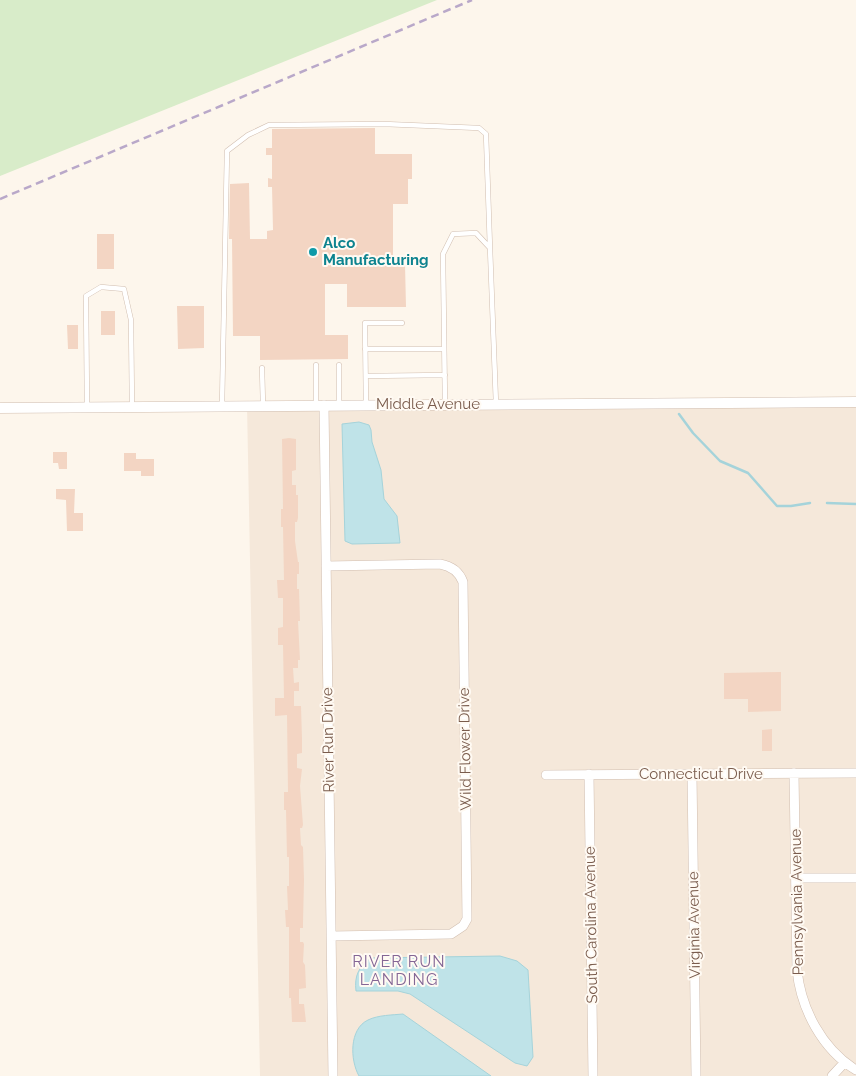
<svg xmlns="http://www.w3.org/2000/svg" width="856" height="1076" viewBox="0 0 856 1076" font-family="Raleway,sans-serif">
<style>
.residential{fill:#f5e8da}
.green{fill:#d8ecc9}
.water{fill:#bfe3e8;stroke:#a5d3da}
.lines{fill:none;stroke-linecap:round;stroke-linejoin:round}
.stream{stroke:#a5d3da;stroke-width:2.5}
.building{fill:#f3d5c3}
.service-casing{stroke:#d1beb0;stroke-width:5.5}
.minor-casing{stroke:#d1beb0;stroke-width:10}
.tertiary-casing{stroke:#d1beb0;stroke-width:11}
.service{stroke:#fff;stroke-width:4.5}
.minor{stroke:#fff;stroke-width:9}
.tertiary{stroke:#fff;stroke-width:10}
.rail{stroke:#b9a8c9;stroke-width:2.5;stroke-dasharray:8 5;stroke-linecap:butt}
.culture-dot{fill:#0f9aa8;stroke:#fffaf3;stroke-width:2}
.labels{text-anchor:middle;stroke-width:4;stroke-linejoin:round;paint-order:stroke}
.culture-label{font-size:15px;font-weight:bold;fill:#0d838f;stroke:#fffaf3;text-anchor:start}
.street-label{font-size:15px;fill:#7a5c4d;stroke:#fffaf3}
.neighbourhood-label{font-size:16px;letter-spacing:1px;fill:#846695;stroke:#fffaf3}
</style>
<rect width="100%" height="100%" fill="#fdf6ec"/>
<path class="residential" d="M856,402V1076H260L247,405Z"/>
<path class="green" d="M0,0H437L0,176Z"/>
<path class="water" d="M359,422L369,425L371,430L372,442L381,470L384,499L397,516L400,543L352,544L345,541L342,424Z
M500,956L517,961L528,970L533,1057L527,1066L515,1063L410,994L398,991H356C354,976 359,966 371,958Z
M403,1014L491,1076H359C350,1060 349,1029 368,1020C378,1015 393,1015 403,1014Z"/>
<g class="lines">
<path class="stream" d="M679,414L693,433L720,461L748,473L777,506H791L810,503
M827,503L856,504"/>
</g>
<path class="building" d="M375,128V154H412V179H408V204H393V264H405L406,307H347V284H325V335H348V359L260,360V336H233L232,239H229L230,184L249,183L250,239H267V231L273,230L272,187H268V178L272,179V155H266V148H272V129Z
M97,234H114V269H97Z
M177,306H204V348L178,349Z
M101,311H115V335H101Z
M67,325H78V349H68Z
M289,438L296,439V470L292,471V485H296V495H298V518L297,522H295V541L298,562H299V574H297V589H299L300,621H298L300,660H298V668H293L294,683L299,682V691H294V706H301L302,739V753L297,754V768L302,769L300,786L303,825L302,828H300L301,845L303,847L304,880L303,923V928H300V942H303L304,944L303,962L305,965L306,988L299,989V1004H304L306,1022H292L291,998H289V927H286L285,910H288L287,886H289V857H287L286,810H284V792H288L287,715L275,716V698H284L283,645H278V628L283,627V598H278L277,580H284L283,527H281V509H283L282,439Z
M53,452H67V469H59L58,463H53Z
M124,453H136V459H154V476H141V471H124Z
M56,489H75L74,513H83V531H67L66,500L56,499Z
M781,672V711L748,712V699H724V673Z
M772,729V751H762V730Z"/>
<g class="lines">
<defs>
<path id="service" d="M365,349H444
M316,365V405
M339,365V405
M262,368L263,405
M366,376L445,375
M445,404L443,254L453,234L476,233L490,248L496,404
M366,405L365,323H402
M222,406L227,151L248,135L269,125L384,124L479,128L486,134L490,248
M87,407L86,296L101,287L124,289L131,320L132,406"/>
<path id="minor" d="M324,405L333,1076
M326,566L440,564C451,566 459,571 463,582L467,919L463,926L451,934L331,936
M794,773L797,970C801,1009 822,1049 856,1070
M589,774L593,1076
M692,774L696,1076
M546,775L856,773
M796,878H856
M832,1076L845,1062"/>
<path id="tertiary" d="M0,408L856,402"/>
</defs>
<use href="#service" class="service-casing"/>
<use href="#minor" class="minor-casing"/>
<use href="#tertiary" class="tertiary-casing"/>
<use href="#service" class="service"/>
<use href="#minor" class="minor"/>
<use href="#tertiary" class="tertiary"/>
<path class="rail" d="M0,199L472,0"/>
</g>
<circle class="culture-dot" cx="313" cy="252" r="5"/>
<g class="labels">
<g class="culture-label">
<text x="323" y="248">Alco<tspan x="323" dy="17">Manufacturing</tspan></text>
</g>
<g class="street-label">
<text x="428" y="409">Middle Avenue</text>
<text transform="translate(328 740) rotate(-91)" y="5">River Run Drive</text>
<text transform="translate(465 749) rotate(-91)" y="5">Wild Flower Drive</text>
<text x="701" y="779">Connecticut Drive</text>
<text transform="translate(797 902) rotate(-91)" y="5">Pennsylvania Avenue</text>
<text transform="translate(591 925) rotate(-91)" y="5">South Carolina Avenue</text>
<text transform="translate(694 925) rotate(-91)" y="5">Virginia Avenue</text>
</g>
<g class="neighbourhood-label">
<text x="399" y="967">RIVER RUN<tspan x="399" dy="18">LANDING</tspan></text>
</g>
</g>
</svg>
